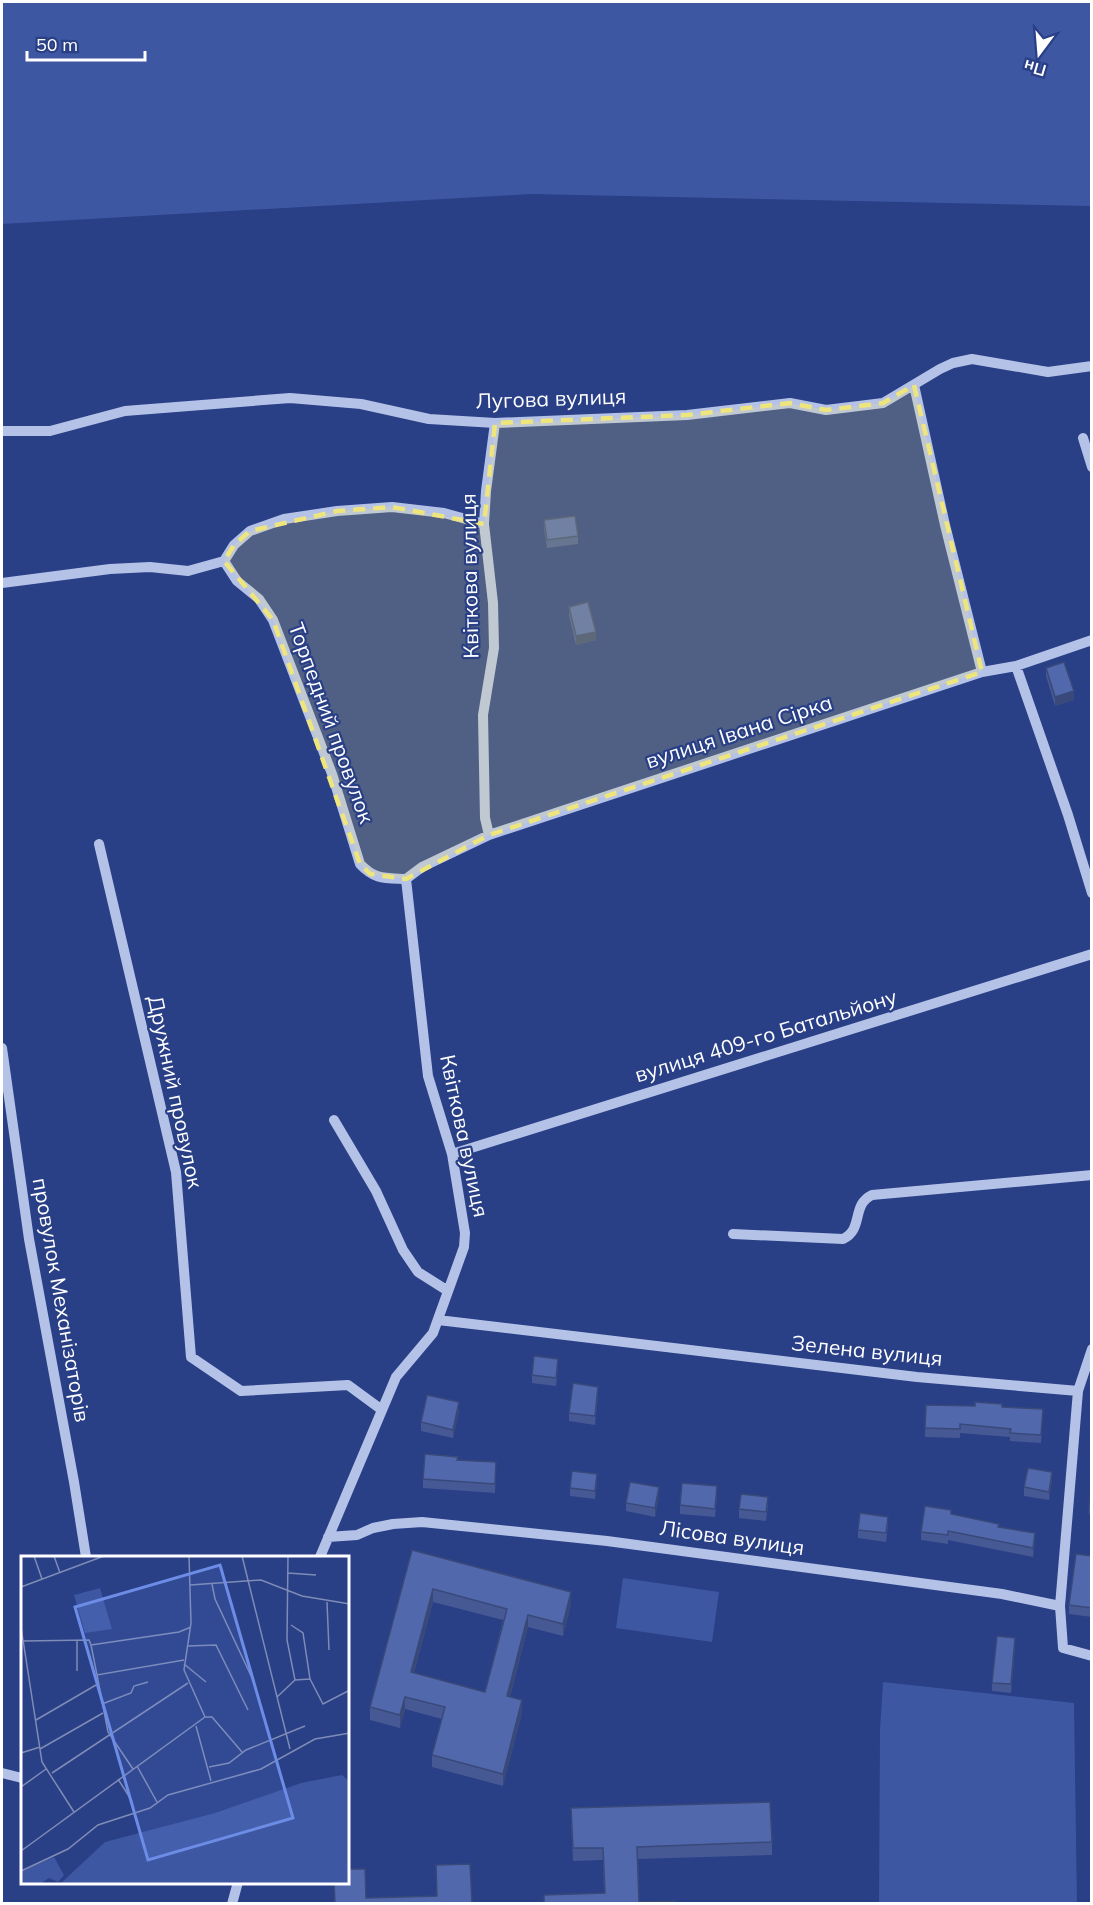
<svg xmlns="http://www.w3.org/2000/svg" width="1093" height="1905" viewBox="0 0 1093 1905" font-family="Mulish,sans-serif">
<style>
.green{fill:#3e57a2}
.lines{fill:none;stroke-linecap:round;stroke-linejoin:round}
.minor{stroke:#b5c2e8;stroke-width:10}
.wall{fill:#475995;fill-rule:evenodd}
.shaded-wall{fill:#394979}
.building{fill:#5268ad;stroke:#394979;stroke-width:1.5;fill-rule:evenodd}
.marked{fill:#eee57c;fill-opacity:0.2;stroke:#eee57c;stroke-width:4.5;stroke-dasharray:12 8;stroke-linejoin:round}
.labels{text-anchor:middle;stroke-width:4.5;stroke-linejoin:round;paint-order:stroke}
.street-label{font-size:21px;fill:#fff;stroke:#293f86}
.inset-road{fill:none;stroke:#7f8cb6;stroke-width:1.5}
.view{fill:#6c8ce6;fill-opacity:0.15;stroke:#6c8ce6;stroke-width:3}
.inset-edge{fill:none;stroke:#fff;stroke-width:3}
</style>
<rect width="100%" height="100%" fill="#293f86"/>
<path class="green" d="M2,2H1091V206L531,194L2,224Z
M623,1578L719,1592L712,1642L616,1628Z
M883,1682L1074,1703L1077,1903H879L880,1730Z"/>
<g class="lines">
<path class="minor" d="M914,385L945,525L982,672
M2,431H50L125,411L290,398L361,404L429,419L495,423L687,415L790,403L826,410L883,403L940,369L953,363L972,359L1048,372L1092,366
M1083,438L1092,467
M224,561L237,581L259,599L273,620L332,774L360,864C375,880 385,878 406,879
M2,583L110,569L150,567L188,571L224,561L234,545L250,531L284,519L337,511L392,507L444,513L484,524
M1016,666L1068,815L1092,893
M489,835L485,818L483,715L494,648L493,603L484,524L486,491L495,423
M99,844L176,1172L191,1357L241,1391L348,1385L382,1410
M406,879L422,867L489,835L982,672L1016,666L1092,640
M2,1048L29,1239L74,1482L86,1557
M334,1120L376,1191L403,1250L418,1272L448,1291
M452,1154L1092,954
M733,1234L843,1239C864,1229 851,1205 872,1195L1092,1175
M438,1320L917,1377L1078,1391L1060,1606L1063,1648L1092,1656
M1078,1391L1092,1349
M328,1537L357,1535L373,1528L393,1524L422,1522L607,1541L1002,1594L1060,1606
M320,1557L396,1377L433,1333L464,1247L465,1233L452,1154L428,1076L406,879
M2,1773L22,1778
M232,1904L238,1882"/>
</g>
<path class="wall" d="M544,520L578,536V544L547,548L544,529Z
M569,607L596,640L576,645L569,615Z
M1046,668L1074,700L1055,706L1046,676Z
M558,1367L556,1386L532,1383V1375Z
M598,1395L595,1425L569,1421V1413Z
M926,1405L1043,1409L1041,1443L1010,1441V1437L960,1433V1438L925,1437Z
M459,1411L453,1438L421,1431V1422Z
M457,1460L496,1470L495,1493L423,1488V1479Z
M1052,1481L1049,1500L1024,1496V1487Z
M597,1482L595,1499L570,1496V1488Z
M1092,1483V1514H1089V1506Z
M717,1495L715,1517L680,1514V1505Z
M659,1496L655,1517L626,1511V1503Z
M768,1505L766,1521L739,1518V1509Z
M951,1514L999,1528L1035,1541L1033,1557L948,1540V1544L921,1540V1532Z
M888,1525L886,1542L858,1538V1530Z
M412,1550L571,1605L563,1636L528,1627L510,1697L522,1713L503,1786L432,1767V1755L442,1719L405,1709L400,1728L370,1720V1707ZM433,1602L503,1620L485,1692L414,1673Z
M1092,1556V1617L1069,1614V1605Z
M1015,1646L1011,1693L992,1691V1683Z
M571,1820L772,1842V1855L638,1859L639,1902L544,1904L604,1893L603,1860L573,1861Z"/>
<path class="shaded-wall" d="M596,632V640L576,645V636Z
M1074,691V700L1055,706V697Z
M598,1387V1395L595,1425V1416Z
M459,1402V1411L453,1438V1430Z
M1052,1472V1481L1049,1500V1492Z
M597,1474V1482L595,1499V1491Z
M659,1487V1496L655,1517V1508Z
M1035,1533V1541L1033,1557V1548Z
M433,1589V1602L411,1684V1672Z
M571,1592V1605L563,1636V1624Z
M528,1615V1627L507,1708V1696Z
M1015,1638V1646L1011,1693V1684Z
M405,1697V1709L400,1728V1715Z
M522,1700V1713L503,1786V1774Z"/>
<path class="building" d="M575,516L578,536L547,540L544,520Z
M588,602L596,632L576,636L569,607Z
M1064,662L1074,691L1055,697L1046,668Z
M534,1356L558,1359L556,1378L532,1375Z
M573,1383L598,1387L595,1416L569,1413Z
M427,1395L459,1402L453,1430L421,1422Z
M975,1402L1002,1404V1407L1043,1409L1041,1435L1010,1433L1011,1429L960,1424V1429L925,1428L926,1405L975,1406Z
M425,1454L458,1457L457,1460L496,1462L495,1484L423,1479Z
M1028,1468L1052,1472L1049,1492L1024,1487Z
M572,1471L597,1474L595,1491L570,1488Z
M630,1482L659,1487L655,1508L626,1503Z
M682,1483L717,1486L715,1509L680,1505Z
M1092,1483V1506H1089Z
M741,1494L768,1497L766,1512L739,1509Z
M925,1506L951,1510V1514L999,1524L998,1527L1035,1533L1033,1548L948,1531V1535L921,1532Z
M860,1513L888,1517L886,1533L858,1530Z
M412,1550L571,1592L563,1624L528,1615L507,1696L522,1700L503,1774L432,1755L445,1707L405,1697L400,1715L370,1707ZM433,1589L507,1609L485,1692L411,1672Z
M1076,1554L1092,1556V1608L1069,1605Z
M997,1636L1015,1638L1011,1684L992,1683Z
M770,1802L772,1842L637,1847L639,1902L676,1901V1904H544V1895L605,1893L603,1848H573L571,1808Z
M470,1864L472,1904H335L334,1882H348V1869H365L366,1898L437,1896L436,1865Z"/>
<path class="marked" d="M914,385L982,672L489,835L406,879L370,874L360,864L273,620L224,561L234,545L250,531L337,511L392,507L484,524L495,423L687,415L790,403L826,410L883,403Z"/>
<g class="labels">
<g class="street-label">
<text transform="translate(551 399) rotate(-2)" y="7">Лугова вулиця</text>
<text transform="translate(470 576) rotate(-91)" y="7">Квіткова вулиця</text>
<text transform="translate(331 723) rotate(70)" y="7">Торпедний провулок</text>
<text transform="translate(739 732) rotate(-18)" y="7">вулиця Івана Сірка</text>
<text transform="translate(766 1036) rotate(-17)" y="7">вулиця 409-го Батальйону</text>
<text transform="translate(175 1092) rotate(78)" y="7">Дружний провулок</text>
<text transform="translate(464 1136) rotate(78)" y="7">Квіткова вулиця</text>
<text transform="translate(61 1300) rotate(80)" y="7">провулок Механізаторів</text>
<text transform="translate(867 1351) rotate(6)" y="7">Зелена вулиця</text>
<text transform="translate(732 1538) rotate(8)" y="7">Лісова вулиця</text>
</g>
</g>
<g transform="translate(21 1556)">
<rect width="328" height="328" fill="#293f86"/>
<path d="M79,32L91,73L64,77L53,39ZM321,219L328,225V328H39L84,286L194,257L280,227ZM33,301L43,319L37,326L28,322L19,328H0V315Z" fill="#3e57a2"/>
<path class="inset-road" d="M13,0L21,23M33,0L39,17M168,0L170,67L163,114L184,161M221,0L269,193M267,17L295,19M191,28L194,43L232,124M169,29L240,24L281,40L329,48M0,31L83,0M306,46L308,94M270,69L282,77L289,123M0,71L21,206L53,256M56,84V115M2,85L68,84L70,89M70,89L76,119L163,104M70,89L158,76L170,71M167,90L195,89L227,154M163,108L185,126M76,119L87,176L112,213M274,124L289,123L302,148L329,134M256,141L274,124L266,84L267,0M81,148L110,137L113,130L127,126M184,161H191L221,196M15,164L75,129M175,170L190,225M19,193L82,157M0,197L19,191M116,210L136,246M188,211L208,207L225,194L284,170M31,217L167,127M97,223L111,245M0,231L25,213M0,295L184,161M0,315L47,293L77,269L129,252L147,239L240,213L294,183L329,177"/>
<path class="view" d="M199,9L272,262L127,304L54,51Z"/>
<rect width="328" height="328" class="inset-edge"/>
</g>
<rect width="1093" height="1905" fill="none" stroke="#ffffff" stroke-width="6"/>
<g transform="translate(1039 54) rotate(196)" stroke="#293f86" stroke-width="4.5" paint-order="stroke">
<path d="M0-4.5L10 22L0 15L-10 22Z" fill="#ffffff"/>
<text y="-9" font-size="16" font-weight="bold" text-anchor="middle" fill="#ffffff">Пн</text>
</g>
<path d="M27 51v9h118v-9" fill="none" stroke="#ffffff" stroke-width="3"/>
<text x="36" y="51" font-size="18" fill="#ffffff" stroke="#293f86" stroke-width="4.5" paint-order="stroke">50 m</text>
</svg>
